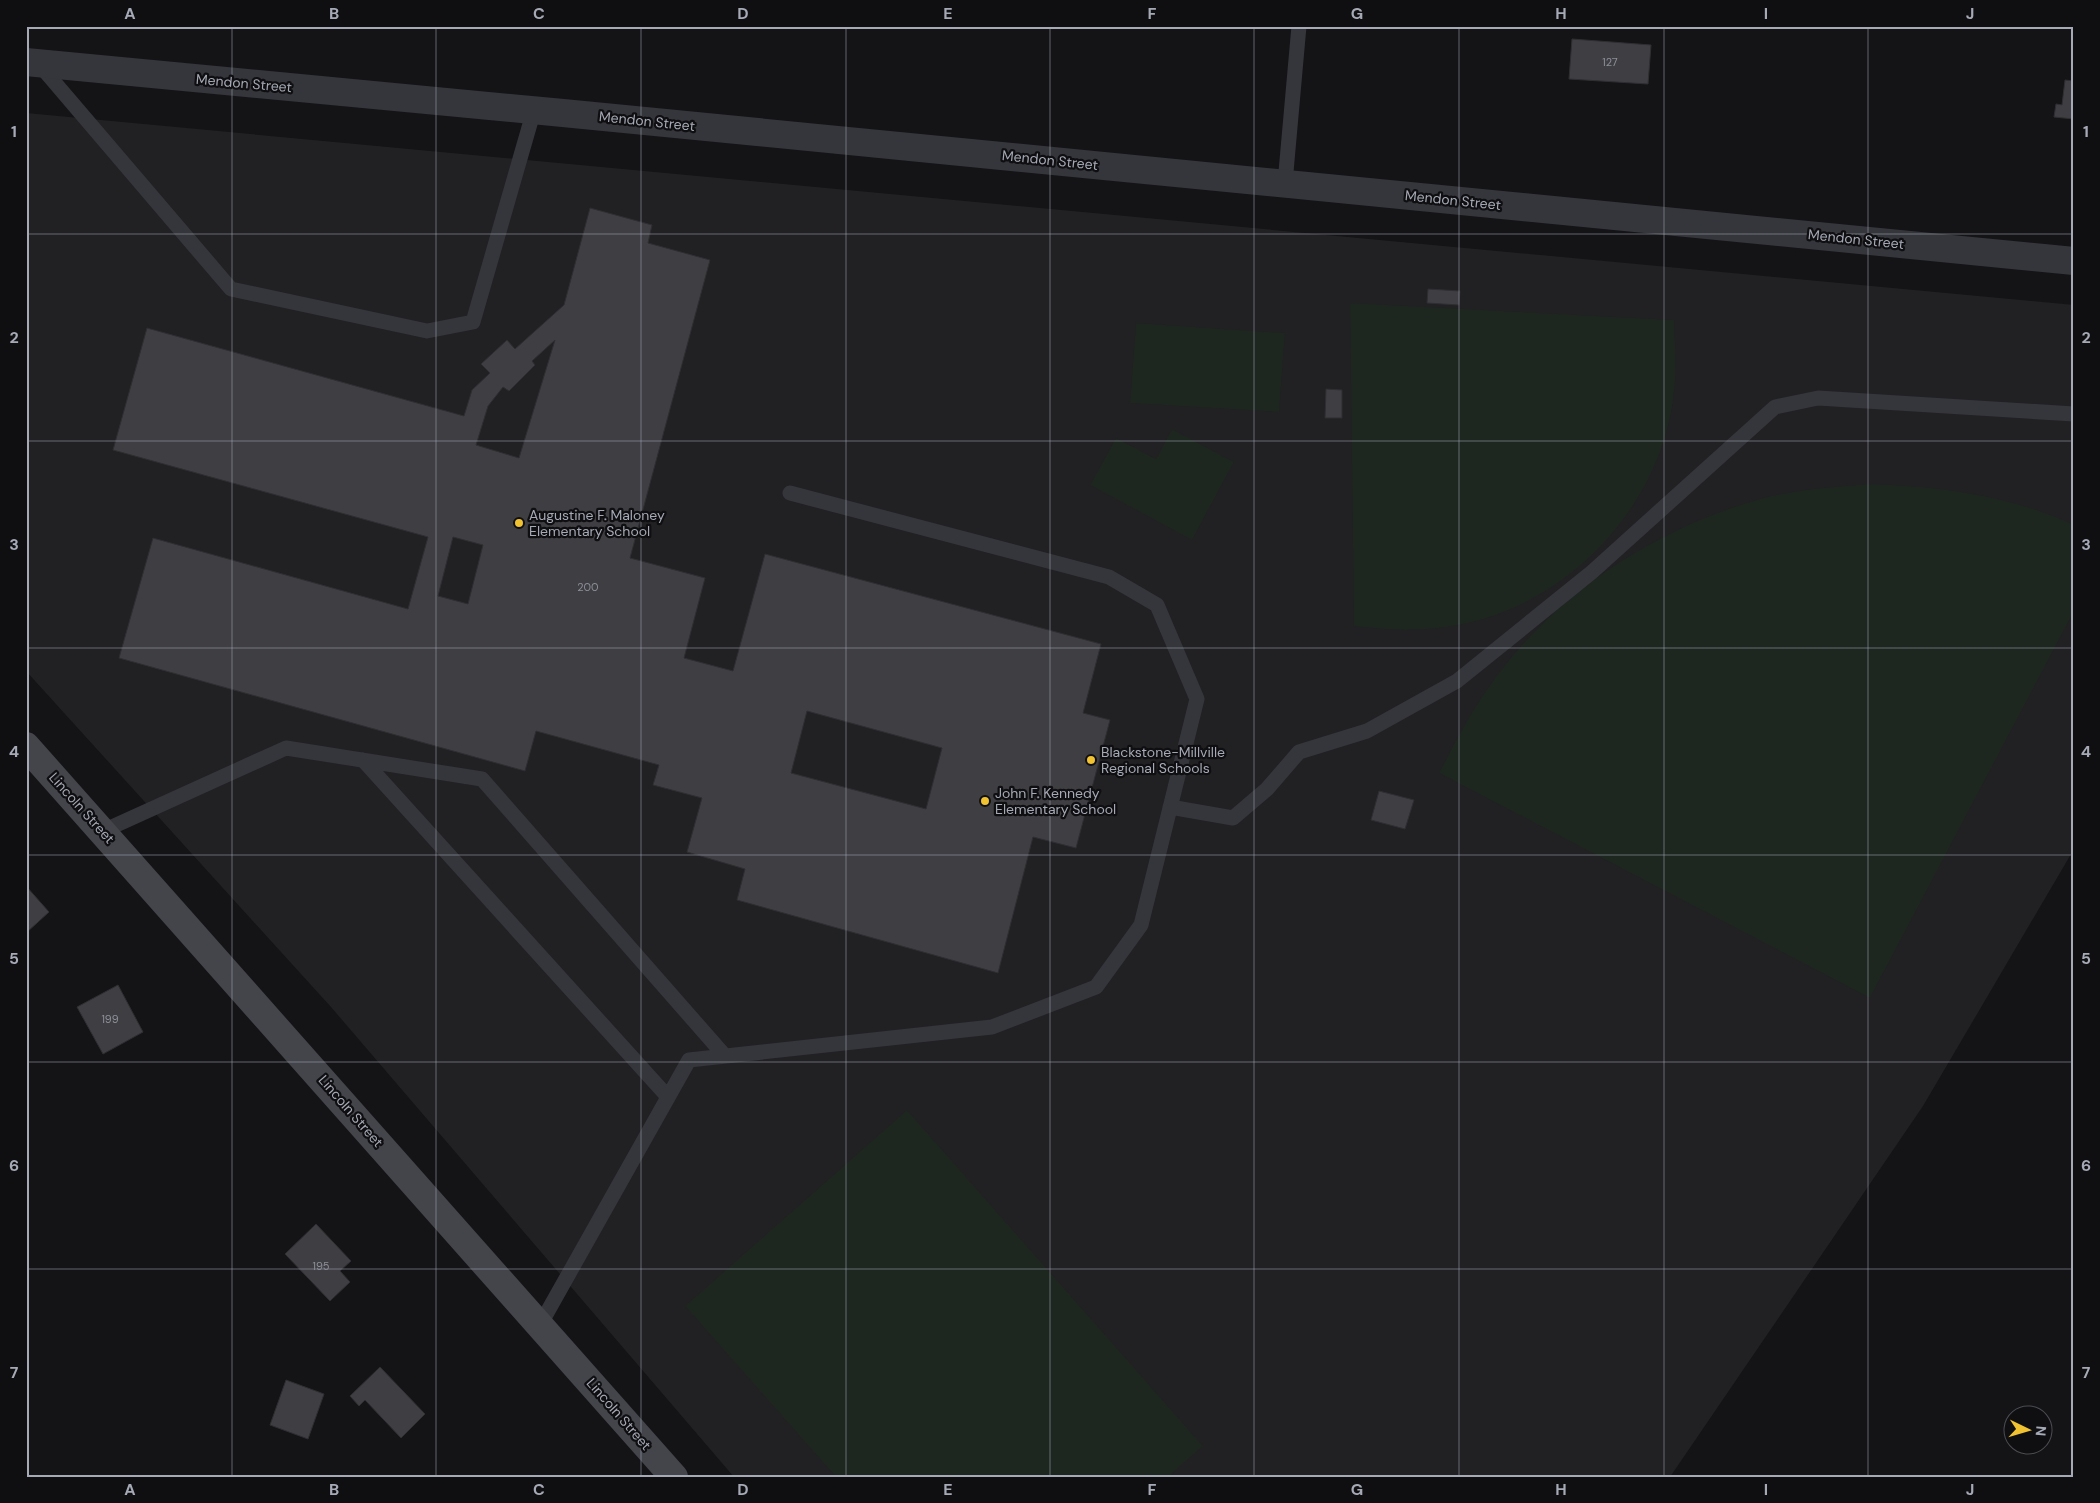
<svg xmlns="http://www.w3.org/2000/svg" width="2100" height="1503" viewBox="0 0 2100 1503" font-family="'DM Sans',sans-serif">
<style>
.built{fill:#212023}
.green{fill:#1e2620}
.building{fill:#3f3f43;stroke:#2f2e32;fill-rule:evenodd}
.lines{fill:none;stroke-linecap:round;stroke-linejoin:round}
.service{stroke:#35363b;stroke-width:15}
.tertiary{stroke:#35363b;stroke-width:28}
.secondary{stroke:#43454b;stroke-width:28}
.grid{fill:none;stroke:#a6aab6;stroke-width:1;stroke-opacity:0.55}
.poi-dot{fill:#f1c232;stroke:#0f0f11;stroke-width:2}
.labels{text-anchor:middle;stroke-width:4.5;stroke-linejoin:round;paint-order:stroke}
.number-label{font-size:11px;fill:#8c8f99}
.street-label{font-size:14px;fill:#a6aab6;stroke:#0f0f11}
.poi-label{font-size:14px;fill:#a6aab6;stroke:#0f0f11;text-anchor:start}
.neatline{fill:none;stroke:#a6aab6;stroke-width:2}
.grid-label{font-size:16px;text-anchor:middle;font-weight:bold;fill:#a6aab6}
</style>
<rect width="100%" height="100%" fill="#141416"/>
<path class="built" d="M26,113L2074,305V849L1923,1106L1670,1477H734L331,1007L26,671Z"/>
<path class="green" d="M1350,303L1674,320C1675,344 1677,368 1674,392C1663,503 1572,602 1463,624C1426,632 1391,631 1354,626Z
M1136,323L1285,333L1279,412L1130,403Z
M1172,429L1234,462L1192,540L1090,485L1116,438L1156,459Z
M1868,484C1939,486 2009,495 2074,525V611L1870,998L1439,773C1454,744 1469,715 1488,688C1554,593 1656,527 1767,497C1800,489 1834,487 1868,484Z
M907,1110L1203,1446L1168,1477H836L685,1306Z"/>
<path class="building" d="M1572,39L1651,45L1648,84L1569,79Z
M2065,80L2074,81V119L2054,117L2056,104L2062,105Z
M590,208L652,225L648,243L710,260L630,558L705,578L684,658L733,671L765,554L1101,644L1083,713L1110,720L1076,848L1033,837L998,973L737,900L745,869L687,852L702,798L653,785L659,765L536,731L525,771L119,658L153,538L408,609L428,537L113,450L147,328L464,416L472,390L490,373L481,364L507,340L515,349L564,305ZM555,340L519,458L476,445L488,406L503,387L509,391L535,365L532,361ZM453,537L483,545L468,604L438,596ZM807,711L942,748L926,809L791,773Z
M1428,289L1460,291L1459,305L1427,303Z
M1326,389L1342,390V418H1325Z
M1379,791L1414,800L1405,829L1371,820Z
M26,886L49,912L26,933Z
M118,985L143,1032L103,1054L77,1007Z
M316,1224L351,1261L340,1271L350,1282L330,1301L285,1254Z
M380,1367L425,1414L401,1438L365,1400L359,1406L350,1396Z
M286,1380L324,1394L308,1439L270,1425Z"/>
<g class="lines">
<path class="service" d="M38,63L231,289L427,331L473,322L534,110
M1285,183L1299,26
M363,760L668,1097
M1170,807L1233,818L1267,789L1299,752L1367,731L1457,681L1592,572L1775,407L1818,398L2074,414
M103,831L286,748L482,779L725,1056
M540,1325L689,1060L992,1027L1096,987L1141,925L1197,699L1157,605L1109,577L790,493"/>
<path class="tertiary" d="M26,62L563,113L2074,261"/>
<path class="secondary" d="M26,746L674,1477"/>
</g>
<path class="grid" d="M232,26V1477M436,26V1477M641,26V1477M846,26V1477M1050,26V1477M1254,26V1477M1459,26V1477M1664,26V1477M1868,26V1477M26,234H2074M26,441H2074M26,648H2074M26,855H2074M26,1062H2074M26,1269H2074"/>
<g class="poi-dot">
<circle cx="519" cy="523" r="5"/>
<circle cx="1091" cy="760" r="5"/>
<circle cx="985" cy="801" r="5"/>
</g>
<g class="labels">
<g class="number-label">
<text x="1610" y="66">127</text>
<text x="588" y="591">200</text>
<text x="110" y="1023">199</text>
<text x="321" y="1270">195</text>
</g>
<g class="street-label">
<text transform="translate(244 83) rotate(5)" y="5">Mendon Street</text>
<text transform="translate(647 121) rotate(6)" y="5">Mendon Street</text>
<text transform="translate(1050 160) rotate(6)" y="5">Mendon Street</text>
<text transform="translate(1453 200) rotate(6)" y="5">Mendon Street</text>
<text transform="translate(1856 239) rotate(6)" y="5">Mendon Street</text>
<text transform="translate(82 808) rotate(48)" y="5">Lincoln Street</text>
<text transform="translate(351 1111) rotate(49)" y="5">Lincoln Street</text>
<text transform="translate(619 1414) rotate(49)" y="5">Lincoln Street</text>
</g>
<g class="poi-label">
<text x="529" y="520">Augustine F. Maloney<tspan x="529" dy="16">Elementary School</tspan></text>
<text x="1101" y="757">Blackstone-Millville<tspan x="1101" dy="16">Regional Schools</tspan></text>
<text x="995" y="798">John F. Kennedy<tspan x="995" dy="16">Elementary School</tspan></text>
</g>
</g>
<rect width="2100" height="1503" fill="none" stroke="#0f0f11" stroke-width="55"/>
<g transform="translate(2028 1430) rotate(95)"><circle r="24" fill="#0f0f11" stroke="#4b4d53"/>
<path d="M0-4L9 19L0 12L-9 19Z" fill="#f1c232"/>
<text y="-8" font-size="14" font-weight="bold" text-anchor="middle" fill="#a6aab6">N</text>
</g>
<rect x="28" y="28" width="2044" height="1448" class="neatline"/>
<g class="grid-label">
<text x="130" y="19">A</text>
<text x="334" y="19">B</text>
<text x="539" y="19">C</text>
<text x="743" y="19">D</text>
<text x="948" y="19">E</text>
<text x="1152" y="19">F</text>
<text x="1357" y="19">G</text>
<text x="1561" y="19">H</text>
<text x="1766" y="19">I</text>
<text x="1970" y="19">J</text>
<text x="14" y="137">1</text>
<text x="2086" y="137">1</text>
<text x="14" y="343">2</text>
<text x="2086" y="343">2</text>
<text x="14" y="550">3</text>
<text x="2086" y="550">3</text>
<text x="14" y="757">4</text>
<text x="2086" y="757">4</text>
<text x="14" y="964">5</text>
<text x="2086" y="964">5</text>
<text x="14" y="1171">6</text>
<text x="2086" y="1171">6</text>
<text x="14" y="1378">7</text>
<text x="2086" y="1378">7</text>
<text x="130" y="1495">A</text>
<text x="334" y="1495">B</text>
<text x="539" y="1495">C</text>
<text x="743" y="1495">D</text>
<text x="948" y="1495">E</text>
<text x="1152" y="1495">F</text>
<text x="1357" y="1495">G</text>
<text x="1561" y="1495">H</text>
<text x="1766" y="1495">I</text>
<text x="1970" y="1495">J</text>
</g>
</svg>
